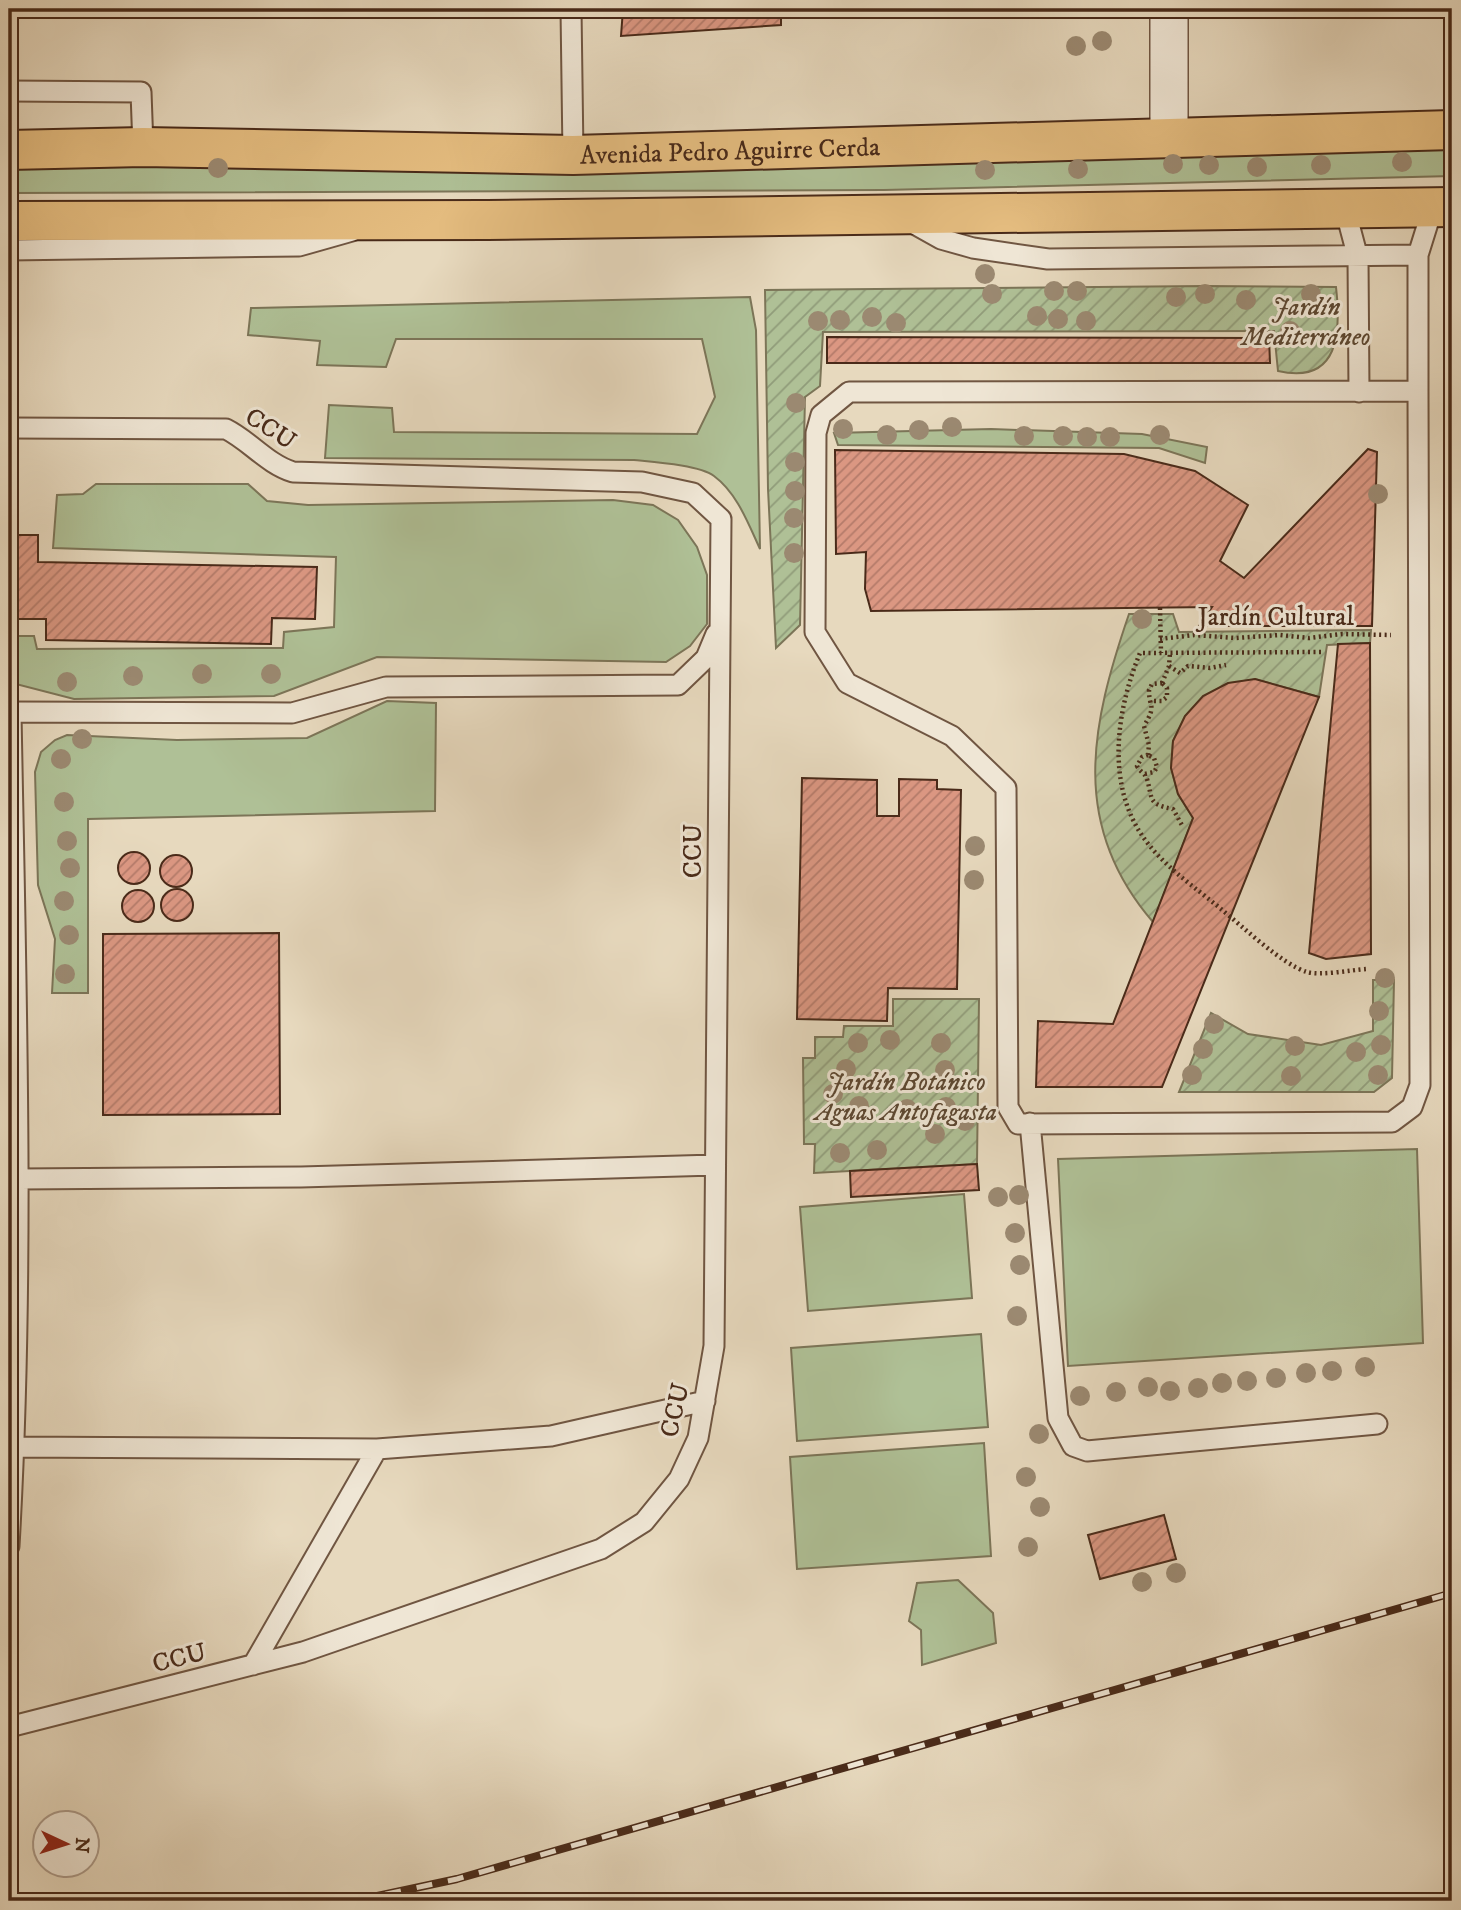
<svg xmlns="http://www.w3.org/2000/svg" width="1461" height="1910" viewBox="0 0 1461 1910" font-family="'IM FELL DW Pica',serif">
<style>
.grass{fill:#afc096;stroke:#7c7558;stroke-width:2}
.garden{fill:url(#garden-furrows);stroke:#7c7558;stroke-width:2}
.building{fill:url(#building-hatch);stroke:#492a19;stroke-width:2}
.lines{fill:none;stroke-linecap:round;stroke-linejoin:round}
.service-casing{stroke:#705642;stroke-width:23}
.minor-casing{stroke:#705642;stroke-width:40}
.primary-casing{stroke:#492a19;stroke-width:42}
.path{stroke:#492a19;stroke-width:4.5;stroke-dasharray:2 3.5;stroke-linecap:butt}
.service{stroke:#efe6d5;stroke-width:19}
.minor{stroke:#efe6d5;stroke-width:37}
.primary{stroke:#e4bc7f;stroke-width:38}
.rail-casing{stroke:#492a19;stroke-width:8}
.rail{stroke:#efe6d5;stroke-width:5;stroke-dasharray:16;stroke-linecap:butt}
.tree{fill:#9b8971}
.labels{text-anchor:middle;stroke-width:6;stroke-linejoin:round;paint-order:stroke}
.street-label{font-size:26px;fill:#492a19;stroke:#efe6d5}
.park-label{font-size:26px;font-style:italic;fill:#5d4832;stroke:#efe6d5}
</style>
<defs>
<pattern id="garden-furrows" width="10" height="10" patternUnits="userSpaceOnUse" patternTransform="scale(1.75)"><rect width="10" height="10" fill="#afc096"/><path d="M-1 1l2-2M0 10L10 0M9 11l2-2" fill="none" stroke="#909c7a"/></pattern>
<pattern id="building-hatch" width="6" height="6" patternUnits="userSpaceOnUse" patternTransform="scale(1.75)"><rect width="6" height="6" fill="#db9782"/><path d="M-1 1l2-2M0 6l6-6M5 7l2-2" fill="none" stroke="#b47b6a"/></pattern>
</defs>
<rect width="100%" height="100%" fill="#e7d9be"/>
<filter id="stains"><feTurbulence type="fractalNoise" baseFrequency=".00286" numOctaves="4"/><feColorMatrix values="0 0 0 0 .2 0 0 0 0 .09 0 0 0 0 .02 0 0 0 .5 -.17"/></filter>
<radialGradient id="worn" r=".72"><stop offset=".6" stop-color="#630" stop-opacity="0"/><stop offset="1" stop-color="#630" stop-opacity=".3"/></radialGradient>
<path class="grass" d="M1452,145V176L884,190L9,193V166Z
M750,297L756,330L760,549C748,523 737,493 714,476C699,465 653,462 634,460L325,458L329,405L392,408L394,432L697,434L715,397L702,339H396L386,367L317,365L320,341L248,335L251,308Z
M991,429L1142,434L1207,447L1205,463L1159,448L838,445L834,433Z
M96,484H248L267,501L308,505L613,500L653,505L678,520L697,547L707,575V624L690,646L666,662L377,657L274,696L74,699L12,683V636H34L37,649L283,648L284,632L334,627L336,557L53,548L57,495L83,494Z
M387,701L436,703L435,811L88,819V993H52L55,939L38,885L35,772L41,752L55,740L67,735L177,740L307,738Z
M1417,1149L1423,1343L1068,1366L1058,1159Z
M964,1194L972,1298L808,1311L800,1207Z
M981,1334L988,1427L797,1441L791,1348Z
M984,1443L991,1556L797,1569L790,1457Z
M958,1580L993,1613L996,1643L922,1665L921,1630L909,1621L917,1583Z"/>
<path class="garden" d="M1205,286L1336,287C1341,331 1340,385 1278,371L1274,331L823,332L820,386L805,397L800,625L776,648L768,489L765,290Z
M1129,614H1173L1179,632L1371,630L1370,643L1327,645L1319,697L1255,679L1204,696L1185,716L1173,741L1171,768L1178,794L1193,818L1153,922C1069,825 1091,725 1129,614Z
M1373,980H1394L1392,1078L1374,1092H1179L1211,1013L1248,1034L1321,1045L1373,1031Z
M893,999H979L977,1164L814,1173L815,1144H804L803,1058H815V1037H843L844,1026H893Z"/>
<path class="building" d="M623,9H803L802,13L781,16V25L621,36Z
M827,337L1269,338L1270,363H827Z
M1368,449L1377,452L1372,626H1199L1212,607L871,611L865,589L866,552L836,554L835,450L1124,454L1195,471L1248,505L1220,561L1244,578Z
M9,535H38V562L317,567L315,619L272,618L271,644L46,640V619H9Z
M1370,643L1371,954L1326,959L1309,953L1338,644Z
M1255,679L1319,697L1162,1087H1036L1038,1021L1113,1024L1193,818L1178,794L1171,768L1173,741L1185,716L1203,696L1228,683Z
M802,778L877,780V816H899V779L937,780V789L961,790L957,989L888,988L887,1021L797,1019Z
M118 868a16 16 0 1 1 32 0a16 16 0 1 1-32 0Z
M160 871a16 16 0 1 1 32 0a16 16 0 1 1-32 0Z
M161 905a16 16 0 1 1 32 0a16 16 0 1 1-32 0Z
M122 906a16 16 0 1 1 32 0a16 16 0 1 1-32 0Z
M279,933L280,1114L103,1115V934Z
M977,1164L979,1190L851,1197L850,1171Z
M1164,1515L1176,1559L1100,1579L1088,1535Z"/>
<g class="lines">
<defs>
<path id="service" d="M571,9L573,155
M9,91L141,92L143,147
M1345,209L1358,258L1359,392
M907,220L941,239L973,248L1048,259L1418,255
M9,250L299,246L352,231
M1418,391L849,392L821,415L816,433L815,632L847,683L952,736L1006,788L1008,1107L1018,1124L1392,1122L1412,1107L1420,1085L1418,391V255L1433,207
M9,428L226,429C250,441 267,464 293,472L642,482L693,493L721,519L714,1346L698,1438L679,1479L644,1522L601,1549L303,1652L9,1727
M9,712L292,713L386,687L678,685L706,658L716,634
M1030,1123L1058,1418L1073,1446L1087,1451L1377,1424
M19,1179L301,1177L715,1165
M9,1447L377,1449L551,1436L705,1401
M9,1546C25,1269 16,991 11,713
M253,1665L377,1449"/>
<path id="minor" d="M1169,136V9"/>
<g id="primary">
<path id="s1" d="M9,150L143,147L573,155L1452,130"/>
<path d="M9,221L488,220L1452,207"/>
</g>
</defs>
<use href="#service" class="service-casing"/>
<use href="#minor" class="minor-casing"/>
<use href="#primary" class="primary-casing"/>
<path class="path" d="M1160,608L1161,653
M1160,639L1194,635L1236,638L1280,635L1309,638L1342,634L1391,635
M1321,652L1140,653C1116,711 1105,787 1146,841C1166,868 1196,888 1221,909C1242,926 1283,965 1307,972C1320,976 1351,970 1366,969
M1169,666L1180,673L1188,666L1210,668L1226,665
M1162,683L1169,666L1170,653
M1154,701H1162L1167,697V688L1162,683
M1148,755L1142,757L1137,766C1140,772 1145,773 1147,779C1153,799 1147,804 1173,809L1183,827
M1148,755L1149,745L1144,726C1157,704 1149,709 1149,690L1152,684L1162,683
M1145,774L1154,772L1157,767L1154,758L1148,755"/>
<use href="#service" class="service"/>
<use href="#minor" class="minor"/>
<use href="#primary" class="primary"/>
<defs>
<path id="rail" d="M354,1901L457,1879L1452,1593"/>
</defs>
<use href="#rail" class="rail-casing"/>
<use href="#rail" class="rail"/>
</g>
<g class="tree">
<circle cx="1102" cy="41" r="10"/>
<circle cx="1076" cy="46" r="10"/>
<circle cx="1402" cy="162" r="10"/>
<circle cx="1173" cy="164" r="10"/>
<circle cx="1209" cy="165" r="10"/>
<circle cx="1321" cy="165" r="10"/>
<circle cx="1257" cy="167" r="10"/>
<circle cx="218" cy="168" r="10"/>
<circle cx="1078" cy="169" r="10"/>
<circle cx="985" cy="170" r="10"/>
<circle cx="985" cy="274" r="10"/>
<circle cx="1054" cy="291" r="10"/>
<circle cx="1077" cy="291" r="10"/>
<circle cx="992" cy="294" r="10"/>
<circle cx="1205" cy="294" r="10"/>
<circle cx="1311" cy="294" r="10"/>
<circle cx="1176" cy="297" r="10"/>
<circle cx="1246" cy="300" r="10"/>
<circle cx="1037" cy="316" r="10"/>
<circle cx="872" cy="317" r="10"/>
<circle cx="1058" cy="319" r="10"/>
<circle cx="840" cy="320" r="10"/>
<circle cx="818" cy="321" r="10"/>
<circle cx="1086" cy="321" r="10"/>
<circle cx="896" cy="323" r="10"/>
<circle cx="1290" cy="331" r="10"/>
<circle cx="796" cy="403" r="10"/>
<circle cx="952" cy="427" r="10"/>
<circle cx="843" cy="429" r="10"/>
<circle cx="919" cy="430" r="10"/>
<circle cx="887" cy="435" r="10"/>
<circle cx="1160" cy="435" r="10"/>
<circle cx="1024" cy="436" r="10"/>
<circle cx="1063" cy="436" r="10"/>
<circle cx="1087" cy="437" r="10"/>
<circle cx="1110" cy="437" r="10"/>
<circle cx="795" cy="462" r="10"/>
<circle cx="795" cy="491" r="10"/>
<circle cx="1378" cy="494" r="10"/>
<circle cx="794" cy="518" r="10"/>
<circle cx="794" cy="553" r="10"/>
<circle cx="1142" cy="619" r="10"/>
<circle cx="202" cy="674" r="10"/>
<circle cx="271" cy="674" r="10"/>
<circle cx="133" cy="676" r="10"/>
<circle cx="67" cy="682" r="10"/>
<circle cx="82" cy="739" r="10"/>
<circle cx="61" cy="759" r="10"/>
<circle cx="64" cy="802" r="10"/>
<circle cx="67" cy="841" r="10"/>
<circle cx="975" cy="846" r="10"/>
<circle cx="70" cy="868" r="10"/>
<circle cx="974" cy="880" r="10"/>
<circle cx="64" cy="901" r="10"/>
<circle cx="69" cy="935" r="10"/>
<circle cx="65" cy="974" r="10"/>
<circle cx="1385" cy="978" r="10"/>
<circle cx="1379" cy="1011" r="10"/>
<circle cx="1214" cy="1024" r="10"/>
<circle cx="890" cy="1040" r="10"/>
<circle cx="858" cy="1043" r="10"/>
<circle cx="941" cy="1043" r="10"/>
<circle cx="1381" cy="1045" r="10"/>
<circle cx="1295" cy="1046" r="10"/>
<circle cx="1203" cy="1049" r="10"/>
<circle cx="1356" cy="1052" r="10"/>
<circle cx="846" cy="1069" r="10"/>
<circle cx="945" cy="1070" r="10"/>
<circle cx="1192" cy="1075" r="10"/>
<circle cx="1378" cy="1075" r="10"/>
<circle cx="1291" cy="1076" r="10"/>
<circle cx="833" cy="1094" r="10"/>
<circle cx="859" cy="1106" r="10"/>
<circle cx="946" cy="1107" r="10"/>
<circle cx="907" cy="1109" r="10"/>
<circle cx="965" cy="1121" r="10"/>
<circle cx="935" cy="1134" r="10"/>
<circle cx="877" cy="1150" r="10"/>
<circle cx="840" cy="1153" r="10"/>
<circle cx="1019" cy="1195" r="10"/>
<circle cx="998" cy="1197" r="10"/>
<circle cx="1015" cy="1233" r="10"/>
<circle cx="1020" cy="1265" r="10"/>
<circle cx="1017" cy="1316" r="10"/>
<circle cx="1365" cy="1367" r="10"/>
<circle cx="1332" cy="1371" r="10"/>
<circle cx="1306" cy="1373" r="10"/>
<circle cx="1276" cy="1378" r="10"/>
<circle cx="1247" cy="1381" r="10"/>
<circle cx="1222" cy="1383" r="10"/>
<circle cx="1148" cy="1387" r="10"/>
<circle cx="1198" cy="1388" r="10"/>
<circle cx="1170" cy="1391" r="10"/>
<circle cx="1116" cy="1392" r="10"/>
<circle cx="1080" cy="1396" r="10"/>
<circle cx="1039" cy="1434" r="10"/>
<circle cx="1026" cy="1477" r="10"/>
<circle cx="1040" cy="1507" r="10"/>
<circle cx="1028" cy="1547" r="10"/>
<circle cx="1176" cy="1573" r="10"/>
<circle cx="1142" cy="1582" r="10"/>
</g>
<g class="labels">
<g class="street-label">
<text dy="9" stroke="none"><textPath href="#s1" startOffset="721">Avenida Pedro Aguirre Cerda</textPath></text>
<text transform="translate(271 428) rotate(33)" y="9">CCU</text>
<text x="1276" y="625">Jardín Cultural</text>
<text transform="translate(692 851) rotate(-90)" y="9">CCU</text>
<text transform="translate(674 1410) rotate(-77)" y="9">CCU</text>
<text transform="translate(179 1657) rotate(-14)" y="9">CCU</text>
</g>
<g class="park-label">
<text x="1306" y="315">Jardín<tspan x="1306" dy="30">Mediterráneo</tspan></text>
<text x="906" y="1090">Jardín Botánico<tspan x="906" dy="30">Aguas Antofagasta</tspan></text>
</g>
</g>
<rect width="1461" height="1910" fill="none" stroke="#e7d9be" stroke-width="35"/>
<rect x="10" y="10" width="1440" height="1889" fill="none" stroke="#492a19" stroke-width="3.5"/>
<rect x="18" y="18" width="1426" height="1875" fill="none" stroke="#492a19" stroke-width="2"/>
<g transform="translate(66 1844) rotate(94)"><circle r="33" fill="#efe6d5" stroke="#ad9b8a" stroke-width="2"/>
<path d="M0-5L12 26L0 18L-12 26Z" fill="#8f2418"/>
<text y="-10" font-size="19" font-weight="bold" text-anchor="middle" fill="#492a19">N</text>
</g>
<rect width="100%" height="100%" filter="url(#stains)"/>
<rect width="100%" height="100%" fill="url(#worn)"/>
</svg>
